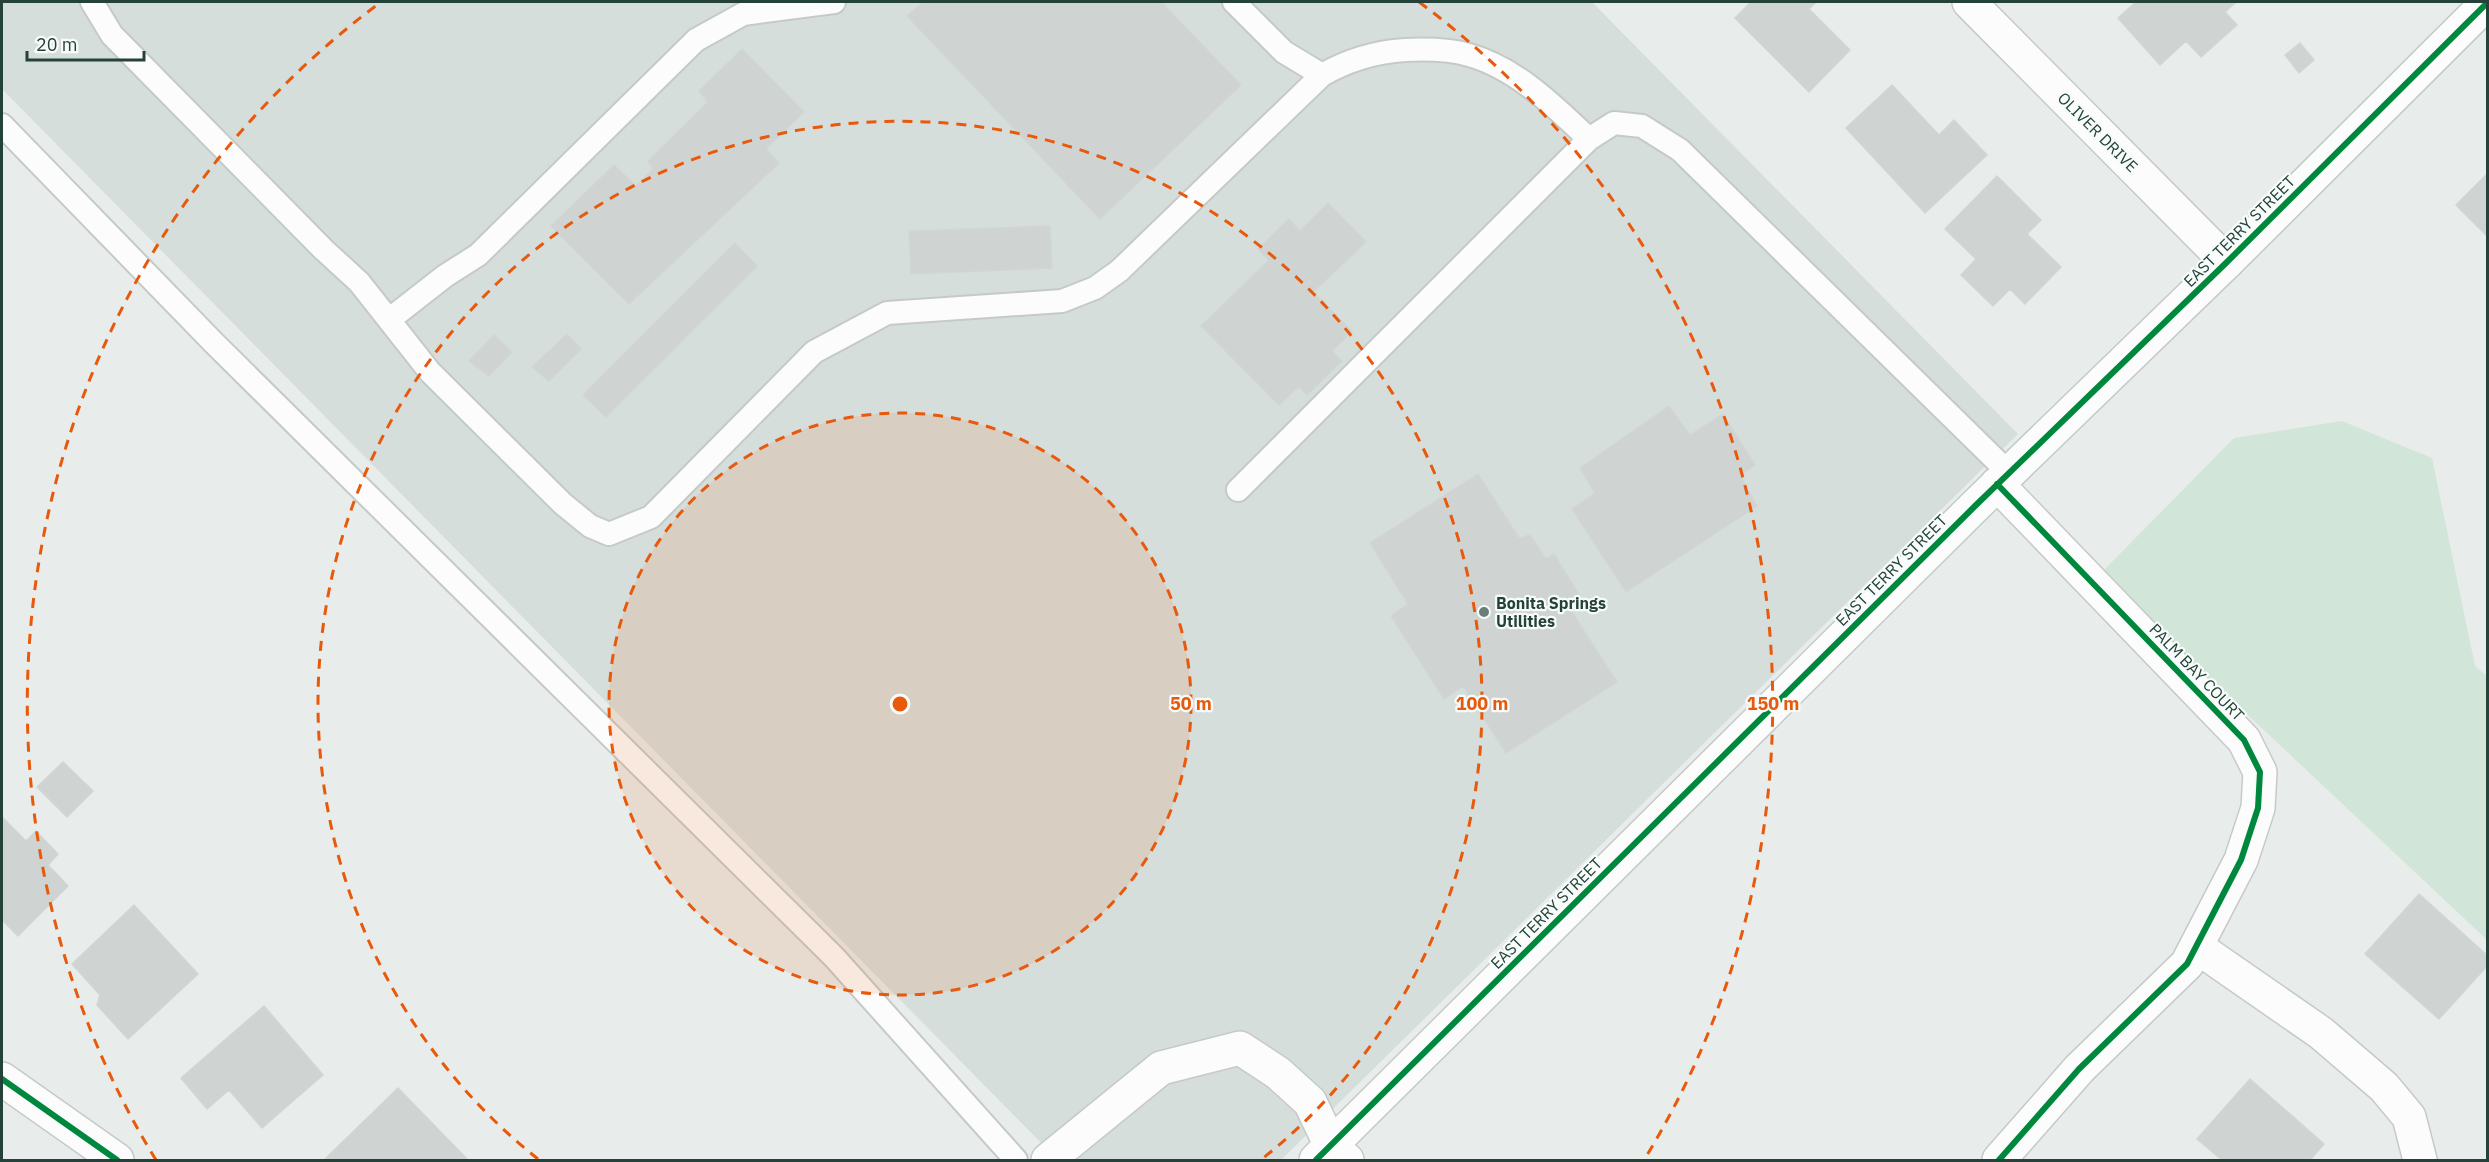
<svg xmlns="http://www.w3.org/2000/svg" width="2489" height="1162" viewBox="0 0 2489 1162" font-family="'IBM Plex Sans',sans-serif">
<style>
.built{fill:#d6dedb}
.green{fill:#d1e6d8}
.building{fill:#cfd4d2;stroke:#d1d6d4;stroke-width:1.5}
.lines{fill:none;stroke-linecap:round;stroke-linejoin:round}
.lane-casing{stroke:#c5cac8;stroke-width:26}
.street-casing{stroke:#c5cac8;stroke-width:36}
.secondary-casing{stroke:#c3cbc8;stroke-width:36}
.lane{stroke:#fcfcfc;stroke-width:22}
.street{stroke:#fcfcfc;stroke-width:33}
.secondary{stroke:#fcfcfc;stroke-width:33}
.cycleway-casing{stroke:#f7fbf9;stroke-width:10}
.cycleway{stroke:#00873e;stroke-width:6}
.ring{fill:none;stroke:#e8590c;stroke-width:3;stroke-dasharray:10 8}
.poi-dot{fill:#697e78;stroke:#f7fbf9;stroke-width:2}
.labels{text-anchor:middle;stroke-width:4.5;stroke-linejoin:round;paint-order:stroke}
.street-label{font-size:16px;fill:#24423a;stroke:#f7fbf9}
.poi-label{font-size:16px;font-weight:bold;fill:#24423a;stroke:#f7fbf9;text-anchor:start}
.centre{fill:#e8590c;stroke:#f7fbf9;stroke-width:3}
.ring-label{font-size:18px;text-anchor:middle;font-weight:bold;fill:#e8590c;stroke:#f7fbf9;stroke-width:4.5;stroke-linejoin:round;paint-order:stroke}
</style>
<rect width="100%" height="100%" fill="#e8edeb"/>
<path class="built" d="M2,2H1592L2018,434L1281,1160H1058L2,89Z"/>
<path class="green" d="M2342,421L2432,458L2475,666L2487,676V940L2099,575L2234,438Z"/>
<path class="building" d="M923,2H1161L1241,85L1100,219L907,16Z
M1751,2H1816L1809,9L1850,50L1809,92L1735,18Z
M2136,2H2236L2225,12L2237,25L2201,57L2186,41L2160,65L2118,18Z
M2300,43L2314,60L2299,73L2285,55Z
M742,49L804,112L766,149L779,163L629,304L551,226L614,165L636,186L653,169L648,161L708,102L699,91Z
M1892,85L1939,135L1954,120L1987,155L1925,213L1846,128Z
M2488,173V237L2456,205Z
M1997,176L2041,220L2027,234L2061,267L2025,304L2010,289L1993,306L1961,275L1976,259L1945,229Z
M1328,203L1366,242L1313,292L1352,331L1332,351L1342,361L1307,395L1299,386L1279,405L1201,326L1269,260L1258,249L1289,219L1300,231Z
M1050,226L1052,268L911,274L909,231Z
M735,243L757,266L606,417L583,395Z
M567,334L581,349L549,381L532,367Z
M494,335L512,352L489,376L469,361Z
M1669,406L1690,435L1723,414L1755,465L1740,475L1757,506L1626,592L1572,509L1595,493L1580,468Z
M1478,474L1519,538L1530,535L1546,559L1554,554L1583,601L1570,609L1617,682L1506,753L1463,686L1444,699L1391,616L1408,604L1370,543Z
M63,762L93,791L67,817L37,787Z
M2,817L26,841L36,831L58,854L48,865L68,886L18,936L2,920Z
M2419,894L2488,956V965L2439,1019L2365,954Z
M134,905L198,974L128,1039L97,1005L100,995L72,964Z
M264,1006L323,1075L262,1128L229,1090L207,1109L181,1078Z
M2250,1079L2324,1144L2310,1160H2222L2197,1139Z
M398,1088L468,1160H324Z"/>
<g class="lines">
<defs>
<path id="lane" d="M92,2L112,35L324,250L359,282L430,372L563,504L590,526L609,534L651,517L814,352L887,313L1062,301L1095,288L1119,271L1322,75C1348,60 1375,52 1405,50C1425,49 1449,49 1469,55C1516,68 1554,106 1589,139
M1234,2L1284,52L1322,75
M2,125L214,343L834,957L1016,1160
M390,319L445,276L478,255L696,40L743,14L834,2
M1238,490L1589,139L1614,123L1642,126L1680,150L2009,473"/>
<path id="street" d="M1969,2L2227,262
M1997,484L2244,740L2260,772L2258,808L2241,860L2187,964L2079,1069L1999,1160
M2197,947L2321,1033L2384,1087L2409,1117L2420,1160
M2,1079L117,1160
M1048,1160L1161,1068L1240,1048L1278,1073L1310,1102L1331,1146L1347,1160"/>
<path id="secondary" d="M1316,1160L1975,506L2227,262L2488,2"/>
</defs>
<use href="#lane" class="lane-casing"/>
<use href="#street" class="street-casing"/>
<use href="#secondary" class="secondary-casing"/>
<use href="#lane" class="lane"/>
<use href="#street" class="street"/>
<use href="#secondary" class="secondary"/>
<defs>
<path id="cycleway" d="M1997,484L2244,740L2260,772L2258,808L2241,860L2187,964L2079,1069L1999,1160
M2,1079L117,1160
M1316,1160L1975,506L2227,262L2488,2"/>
</defs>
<use href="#cycleway" class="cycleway-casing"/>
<use href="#cycleway" class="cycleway"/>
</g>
<circle cx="900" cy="704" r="291" fill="#e8590c" fill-opacity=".12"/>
<g class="ring">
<circle cx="900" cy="704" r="291"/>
<path d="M538 1159A582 582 0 1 1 1262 1159"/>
<path d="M156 1160A873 873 0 0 1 381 2M1419 2A873 873 0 0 1 1644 1160"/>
</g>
<circle class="poi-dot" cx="1484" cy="612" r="6"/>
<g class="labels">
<g class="street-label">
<text transform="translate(2098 132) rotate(45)" y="6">OLIVER DRIVE</text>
<text transform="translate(2239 231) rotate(-45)" y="6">EAST TERRY STREET</text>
<text transform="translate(1891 570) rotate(-45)" y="6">EAST TERRY STREET</text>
<text transform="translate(2197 672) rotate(46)" y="6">PALM BAY COURT</text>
<text transform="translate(1546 913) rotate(-45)" y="6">EAST TERRY STREET</text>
</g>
<g class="poi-label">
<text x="1496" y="609">Bonita Springs<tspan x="1496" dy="18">Utilities</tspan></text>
</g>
</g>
<circle cx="900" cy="704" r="9" class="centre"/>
<g class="ring-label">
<text x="1191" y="710">50 m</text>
<text x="1482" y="710">100 m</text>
<text x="1773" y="710">150 m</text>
</g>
<rect width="2489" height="1162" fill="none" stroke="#24423a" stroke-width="6"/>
<path d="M27 51v9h117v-9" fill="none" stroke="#24423a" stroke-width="3"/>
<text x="36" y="51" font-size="18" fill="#24423a" stroke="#f7fbf9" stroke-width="4.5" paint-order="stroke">20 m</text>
</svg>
